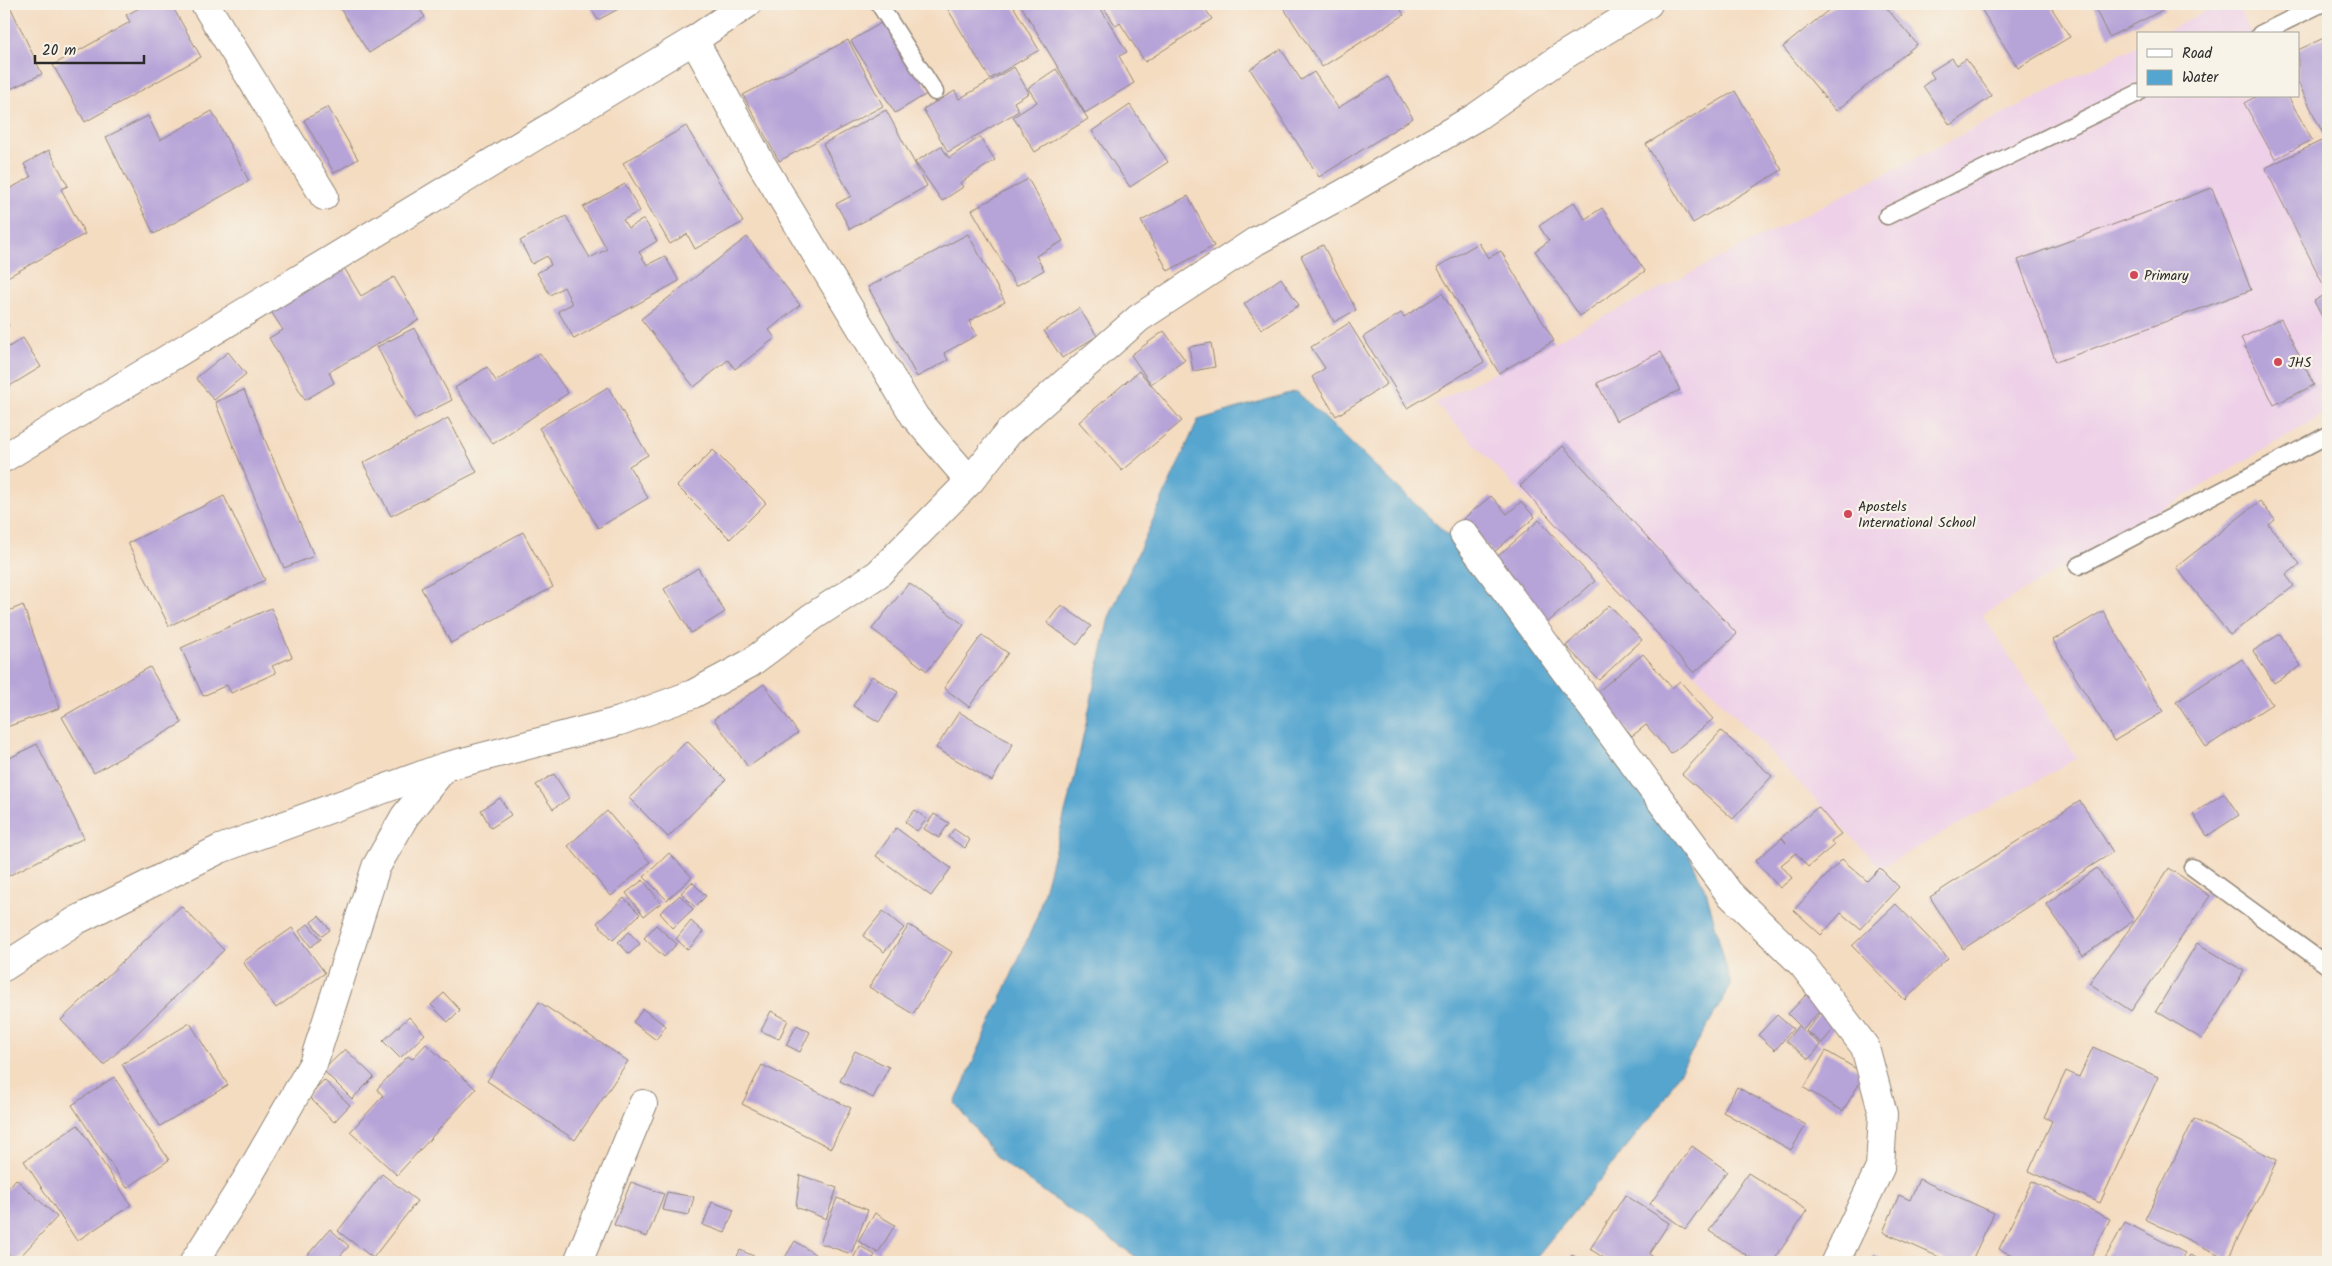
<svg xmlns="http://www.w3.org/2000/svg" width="2332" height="1266" viewBox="0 0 2332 1266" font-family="Kalam,sans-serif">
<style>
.built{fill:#eed0e8}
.water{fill:#54a5cf;stroke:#40687d}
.building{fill:#b6a3d8}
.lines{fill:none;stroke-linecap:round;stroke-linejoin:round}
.lane-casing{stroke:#908476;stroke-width:19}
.street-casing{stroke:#908476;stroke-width:30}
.lane{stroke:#fff;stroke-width:16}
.street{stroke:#fff;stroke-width:28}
.poi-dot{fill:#d1495b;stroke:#f7f3e8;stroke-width:2}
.labels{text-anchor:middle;stroke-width:4.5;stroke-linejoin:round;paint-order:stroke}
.poi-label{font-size:14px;fill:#2b2b2b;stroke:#f7f3e8;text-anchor:start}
</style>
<rect width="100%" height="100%" fill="#f7f3e8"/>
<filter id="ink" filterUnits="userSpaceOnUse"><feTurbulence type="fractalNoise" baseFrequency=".02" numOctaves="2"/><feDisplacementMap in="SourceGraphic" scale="10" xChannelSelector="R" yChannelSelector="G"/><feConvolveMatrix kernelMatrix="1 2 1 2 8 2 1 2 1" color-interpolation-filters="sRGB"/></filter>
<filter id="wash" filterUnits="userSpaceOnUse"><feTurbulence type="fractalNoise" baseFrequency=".0096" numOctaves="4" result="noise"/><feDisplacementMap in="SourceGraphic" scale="20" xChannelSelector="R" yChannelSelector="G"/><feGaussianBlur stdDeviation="1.12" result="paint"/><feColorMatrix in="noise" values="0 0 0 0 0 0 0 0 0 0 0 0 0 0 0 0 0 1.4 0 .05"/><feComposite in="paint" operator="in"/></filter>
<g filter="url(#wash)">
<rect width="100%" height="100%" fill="#f4dcc1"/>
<path class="built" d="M2220,4H2237L2251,34H2161Z
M2138,45V96H2278L2328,209V412L1982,615L2077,758L1881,868L1435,403Z"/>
<path class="water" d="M1296,391L1486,571L1671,814L1707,894L1731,986L1659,1107L1533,1262H1143L998,1159L955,1103L1037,917L1074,779L1109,617L1198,420Z"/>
<g id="blocks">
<path class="building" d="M4,4H9L42,74L4,92Z
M147,4H171L201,57L85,122L53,65L130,22L126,15Z
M337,4H416L425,17L369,53Z
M588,4H617L620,8L598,20Z
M954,4H1012L1039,50L990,79L947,8Z
M1020,4H1098L1127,52L1119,56L1134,83L1085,113Z
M1101,4H1202L1212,19L1145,62L1120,23L1116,26Z
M1281,4H1397L1404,15L1322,67Z
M1836,4H1883L1917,44L1836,111L1783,47Z
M1978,4H2049L2070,37L2018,68Z
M2093,4H2162L2165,9L2109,37Z
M886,20L930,92L895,113L851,41Z
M2328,36V144L2298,82V50Z
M848,40L883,106L779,161L743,95Z
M1281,49L1301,80L1314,72L1338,108L1388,77L1413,118L1319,177L1250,69Z
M1952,58L1957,65L1966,59L1992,96L1950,125L1923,86L1934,78L1930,72Z
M1014,67L1029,93L1014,102L1019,111L948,152L923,109L955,91L959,99Z
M1056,69L1088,119L1035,152L1013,117L1037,102L1028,88Z
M1735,91L1782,170L1693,223L1646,144Z
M2257,96H2288L2312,140L2275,159L2244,103Z
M1130,105L1168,162L1130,187L1092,131Z
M328,107L358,159L334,173L304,120Z
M886,110L927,186L850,229L836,204L851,196L823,144Z
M212,111L249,181L154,234L106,137L148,116L160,140Z
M686,126L743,222L695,249L687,234L670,244L623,163Z
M980,137L995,160L960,183L963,187L942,201L915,162L941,146L949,158Z
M2321,141L2328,155V282L2323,284L2265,168Z
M49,150L68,186L61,189L85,234L4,279V192L31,177L24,164Z
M1028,179L1063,241L1036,256L1044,270L1016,286L972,210Z
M625,184L640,211L623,220L628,228L644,219L657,241L639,252L647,265L665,256L679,281L574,339L558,311L572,304L564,287L550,295L537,273L551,265L547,256L532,264L520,241L566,216L590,258L607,249L583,207Z
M2212,188L2251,290L2056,362L2018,260Z
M1188,196L1214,246L1168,271L1141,221Z
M1574,202L1585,219L1602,208L1645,271L1580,316L1535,251L1549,241L1539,226Z
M968,234L1005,302L969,321L977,335L944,353L948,360L917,377L868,287Z
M747,237L800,305L769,330L775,338L735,369L728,360L694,387L641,319Z
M1479,243L1488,258L1501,251L1554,341L1499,373L1437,267Z
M1323,245L1356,310L1334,322L1301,256Z
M343,266L361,296L394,277L419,320L329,372L334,383L305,400L269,338L283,330L270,310Z
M1281,278L1299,305L1261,329L1244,304Z
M1442,293L1484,362L1407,408L1363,337L1401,313L1404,317Z
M2328,293V329L2314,301Z
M1079,308L1097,336L1062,358L1044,331Z
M4,316L9,326L4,329Z
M2281,319L2314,385L2274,405L2241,338Z
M1349,323L1387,384L1336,416L1312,377L1325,368L1311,347Z
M414,328L452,400L415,419L377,347Z
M1164,331L1185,360L1151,384L1131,355Z
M23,338L41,367L8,387L4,380V350Z
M1211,343L1215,367L1193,371L1189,347Z
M228,352L246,374L214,400L196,378Z
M1661,352L1680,390L1616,421L1597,383Z
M540,353L568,393L493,444L455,388L487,367L496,381Z
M1139,371L1182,421L1122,471L1079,422Z
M608,387L648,455L629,466L648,498L598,528L539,428Z
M244,390L314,556L284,568L215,402Z
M448,418L477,472L391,516L363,463Z
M1563,446L1737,634L1694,673L1520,486Z
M713,450L766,503L730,539L677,486Z
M224,496L265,580L169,626L128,543Z
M1491,496L1507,514L1521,502L1535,517L1493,553L1463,519Z
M2260,501L2275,520L2269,525L2300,564L2286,575L2294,586L2230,635L2176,567Z
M1539,520L1595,581L1547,623L1491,562Z
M523,532L553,587L451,643L421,588Z
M698,568L725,612L691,633L664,589Z
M909,583L964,625L927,671L872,629Z
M23,605L60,708L4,728V662L6,661L4,655V613Z
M1061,605L1091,626L1077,645L1047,623Z
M1609,605L1642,640L1599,680L1566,646Z
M271,608L292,657L272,666L276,673L231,693L227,685L203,696L181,648Z
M2103,611L2163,712L2114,741L2053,640Z
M2280,634L2301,666L2274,683L2253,651Z
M982,635L1008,653L969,707L944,688Z
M1643,654L1672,688L1680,681L1713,719L1671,754L1646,725L1632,736L1596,693Z
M2242,659L2272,704L2206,747L2176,702Z
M150,667L182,723L94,773L62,717Z
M872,676L898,692L879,722L853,706Z
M764,684L798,733L748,767L714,719Z
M959,712L1013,744L992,781L936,748Z
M1721,731L1772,776L1733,819L1682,774Z
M687,741L726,780L668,837L629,798Z
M37,744L84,838L4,878V761Z
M554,774L569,798L553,809L536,785Z
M2224,793L2239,815L2207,836L2193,814Z
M500,798L511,815L491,828L481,810Z
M2080,801L2113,852L1963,949L1930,897Z
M1818,807L1841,834L1831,841L1834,845L1808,867L1796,853L1781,865L1792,878L1780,888L1755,861L1782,838L1786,843L1782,837Z
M915,810L927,819L917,831L905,822Z
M607,811L650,862L611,896L568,846Z
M934,814L949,823L939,838L924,829Z
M896,828L951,868L931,896L876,856Z
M954,829L970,840L965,848L948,837Z
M669,853L692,877L667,900L644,877Z
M1842,859L1867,881L1880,868L1899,887L1860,929L1841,913L1821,935L1794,910Z
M2097,868L2134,920L2083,956L2046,904Z
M2169,868L2210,896L2131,1011L2089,983L2136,920Z
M643,880L661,903L644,916L626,893Z
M692,882L706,896L695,907L681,893Z
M680,895L693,909L673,928L660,913Z
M624,898L640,914L613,940L597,923Z
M1896,904L1948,958L1905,1000L1852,946Z
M181,906L224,950L104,1065L61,1020Z
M883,911L904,928L884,952L863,936Z
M319,916L330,930L322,936L311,922Z
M691,921L703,932L688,950L676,939Z
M308,924L321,939L311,947L299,931Z
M656,925L677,944L664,957L644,938Z
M909,925L952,952L913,1014L869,987Z
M292,928L325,973L276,1008L243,962Z
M629,932L640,944L629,954L618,942Z
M2197,943L2244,971L2202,1039L2156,1011Z
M444,993L460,1010L448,1022L431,1005Z
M1806,995L1822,1009L1803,1029L1788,1014Z
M539,1002L628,1061L575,1140L487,1081Z
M643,1009L666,1026L656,1040L633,1022Z
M771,1011L788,1020L779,1039L761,1031Z
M1820,1013L1836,1026L1822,1043L1806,1031Z
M1777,1015L1793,1029L1775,1050L1758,1035Z
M409,1017L425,1034L400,1058L383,1041Z
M190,1023L228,1085L160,1126L122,1064Z
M797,1025L810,1032L800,1052L786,1045Z
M1798,1026L1821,1045L1809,1059L1786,1041Z
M426,1044L476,1089L397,1175L350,1132L383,1096L377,1089L408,1056L412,1059Z
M2093,1047L2158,1077L2100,1203L2029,1171L2052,1121L2044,1117L2066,1071L2079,1077Z
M345,1049L374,1077L352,1099L323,1070Z
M855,1051L889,1067L873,1098L840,1081Z
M1826,1051L1865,1074L1843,1111L1804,1088Z
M762,1065L851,1108L831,1148L742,1104Z
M114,1077L169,1160L127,1188L72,1105Z
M324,1080L350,1105L334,1122L308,1096Z
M1737,1087L1806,1125L1791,1150L1723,1112Z
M2194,1119L2277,1160L2228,1259L2145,1219Z
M78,1125L131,1205L77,1241L24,1161Z
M1692,1146L1727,1171L1685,1229L1650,1204Z
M1748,1173L1807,1210L1773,1262H1757L1709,1231Z
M382,1174L417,1201L373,1258L338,1231Z
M800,1175L837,1188L826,1219L796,1207Z
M16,1179L57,1217L16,1261L4,1250V1193Z
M1919,1179L1994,1213L1971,1262H1950L1883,1232L1899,1195L1910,1200Z
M2032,1181L2110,1219L2088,1262H2027L1999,1249Z
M631,1182L664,1194L647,1237L614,1225Z
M667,1192L694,1197L689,1215L662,1210Z
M1625,1195L1669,1223L1649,1254L1661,1262H1610L1590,1249Z
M837,1198L868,1210L851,1254L820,1243Z
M712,1202L734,1210L725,1233L703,1225Z
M875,1213L895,1225L878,1253L858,1241Z
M2125,1222L2185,1253L2180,1262H2103Z
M330,1229L349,1246L341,1255L350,1262H311L305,1258Z
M795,1241L816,1255L811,1262H789L784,1259Z
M860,1246L875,1255L870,1262H851Z
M740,1250L758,1258L756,1262H729L730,1259L735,1261Z
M1572,1255L1586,1262H1568Z
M2190,1255L2205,1262H2186Z
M1874,1256L1889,1262H1871Z
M824,1259L844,1261V1262H823Z"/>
</g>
</g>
<g filter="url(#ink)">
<use href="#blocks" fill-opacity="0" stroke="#908476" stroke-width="1"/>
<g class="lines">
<defs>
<path id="lane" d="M879,4L935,92
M2260,34L2321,4
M1887,216L2138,93
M2078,566L2328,435
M2192,867L2328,966"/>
<path id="street" d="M205,4L324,196
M694,40L761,163L915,417L970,481
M4,458L694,40L747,4
M1464,534L1729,893L1803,965L1865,1047L1883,1114L1880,1168L1835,1262
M4,967L77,920L220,849L444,767L620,721L693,694L749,664L812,617L878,574L970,481L1008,433L1139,318L1256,241L1341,195L1476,117L1563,56L1648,4
M194,1262L248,1177L313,1064L376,867L405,816L444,768
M578,1262L643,1104"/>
</defs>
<use href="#lane" class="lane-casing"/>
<use href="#street" class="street-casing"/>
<use href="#lane" class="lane"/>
<use href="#street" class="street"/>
</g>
</g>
<g class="poi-dot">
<circle cx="2134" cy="275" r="5"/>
<circle cx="2278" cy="362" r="5"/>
<circle cx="1848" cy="514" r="5"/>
</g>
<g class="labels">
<g class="poi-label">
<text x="2144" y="280">Primary</text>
<text x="2288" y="367">JHS</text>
<text x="1858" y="511">Apostels<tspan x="1858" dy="16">International School</tspan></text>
</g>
</g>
<rect width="2332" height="1266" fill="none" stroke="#f7f3e8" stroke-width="20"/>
<rect x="2137" y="32" width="162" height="65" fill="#f7f3e8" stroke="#a5a39c"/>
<rect x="2147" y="49" width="25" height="8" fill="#ffffff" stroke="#a5a39c"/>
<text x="2182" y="58" font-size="15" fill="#2b2b2b">Road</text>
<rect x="2147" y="70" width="25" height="15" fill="#54a5cf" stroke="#a5a39c"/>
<text x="2182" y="82" font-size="15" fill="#2b2b2b">Water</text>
<path d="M35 55v8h109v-8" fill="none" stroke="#2b2b2b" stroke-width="2.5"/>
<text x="42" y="55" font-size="15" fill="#2b2b2b" stroke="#f7f3e8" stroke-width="4" paint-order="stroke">20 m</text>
</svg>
